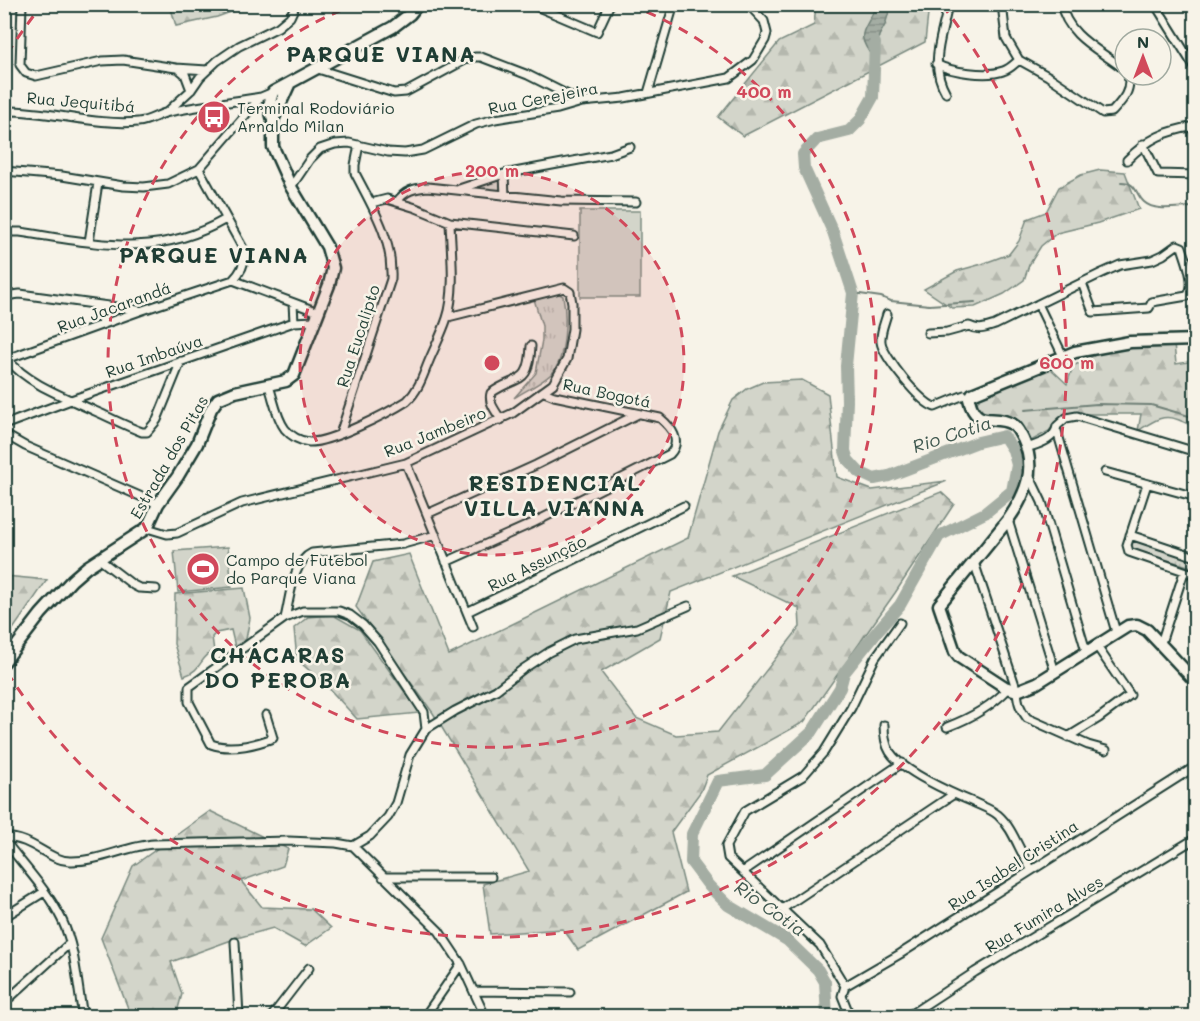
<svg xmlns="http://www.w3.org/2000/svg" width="1200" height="1021" viewBox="0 0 1200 1021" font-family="Mali,sans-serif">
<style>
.forest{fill:url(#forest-firs);stroke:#79897f;stroke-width:1.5}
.park{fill:url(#park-tufts);stroke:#79897f;stroke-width:1.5}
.pitch{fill:#d3d5ca;stroke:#79897f;stroke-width:1.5}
.water{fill:url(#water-rules);stroke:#6f8077;stroke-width:1.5}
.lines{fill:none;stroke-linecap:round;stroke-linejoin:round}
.stream{stroke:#6f8077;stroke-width:2}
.river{stroke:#a4ada3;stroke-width:12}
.street-casing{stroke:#1f3d34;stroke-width:11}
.secondary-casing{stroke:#1f3d34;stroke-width:15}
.street{stroke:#f7f3e8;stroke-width:7}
.secondary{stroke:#f7f3e8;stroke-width:10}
.ring{fill:none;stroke:#d1495b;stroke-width:3;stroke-dasharray:10 8}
.labels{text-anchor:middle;stroke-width:5;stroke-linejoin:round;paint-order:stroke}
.street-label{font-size:16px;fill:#1f3d34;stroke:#f7f3e8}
.poi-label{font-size:16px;fill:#1f3d34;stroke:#f7f3e8;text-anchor:start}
.water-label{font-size:18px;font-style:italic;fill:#405950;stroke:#f7f3e8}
.district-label{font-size:22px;font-weight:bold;letter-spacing:1.5px;fill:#1f3d34;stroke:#f7f3e8}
.centre{fill:#d1495b;stroke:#f7f3e8;stroke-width:3}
.ring-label{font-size:18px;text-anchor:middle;font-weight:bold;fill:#d1495b;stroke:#f7f3e8;stroke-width:5;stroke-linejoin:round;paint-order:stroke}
</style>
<defs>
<pattern id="forest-firs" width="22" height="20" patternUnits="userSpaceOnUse" patternTransform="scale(1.5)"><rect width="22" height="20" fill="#d3d5ca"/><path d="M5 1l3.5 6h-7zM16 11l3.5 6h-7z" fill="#b5b8ae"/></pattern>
<pattern id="park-tufts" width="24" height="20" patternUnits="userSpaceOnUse" patternTransform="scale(1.5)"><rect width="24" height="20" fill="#d3d5ca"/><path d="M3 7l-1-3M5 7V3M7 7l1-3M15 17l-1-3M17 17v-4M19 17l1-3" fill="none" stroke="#b5b8ae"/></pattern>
<pattern id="water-rules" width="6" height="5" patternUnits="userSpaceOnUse" patternTransform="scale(1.5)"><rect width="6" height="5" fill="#a4ada3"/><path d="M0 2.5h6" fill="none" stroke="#858e86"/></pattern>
</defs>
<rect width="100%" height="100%" fill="#f7f3e8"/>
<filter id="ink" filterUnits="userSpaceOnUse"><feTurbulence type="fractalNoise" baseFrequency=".0167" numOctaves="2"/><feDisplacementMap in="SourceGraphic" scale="12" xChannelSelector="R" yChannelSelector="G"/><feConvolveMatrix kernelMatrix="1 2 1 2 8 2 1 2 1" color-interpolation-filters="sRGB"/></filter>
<g filter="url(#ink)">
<path class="forest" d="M170,5V4L250,5L217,17L176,26Z
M816,5H929L925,42L743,136L718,117L779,42L814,25Z
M1100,170L1125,172L1139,209L1098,223L1057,233L1041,246L1029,265L1024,280L1004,294L975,307L952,308L924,289L957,271L982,264L1009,254L1019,241L1027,219L1046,212L1059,187L1081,175Z
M1174,344L1176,364L1195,361V430C1191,424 1186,423 1179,420C1162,413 1152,422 1138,431L1141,414H1071L1059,418L1049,431L1031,441C1010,406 1010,422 979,411L976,405L982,393L1032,371L1051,369L1067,384L1073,366L1105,350Z
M802,380L828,394L837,477L872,490L947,481L671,592L660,638L601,672L636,718L676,735L718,732L800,627L799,608L732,576L941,492L954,504L895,593L804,722L707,775L701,791L671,832L686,892L578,950L563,929L490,934L483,884L529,871L433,713L356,607L373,562L409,554L449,655L688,538L718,431L733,400L747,389L763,382Z
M5,576L47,580L5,641L4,576Z
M244,588L250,618L246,639L235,647L231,630L216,633L212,637L214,651C199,657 203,670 184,676L174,644L175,594Z
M333,615L360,630L420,713L357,719L323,682L297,660L294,628L308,617Z
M210,811L288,849L283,866L241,881L262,907L311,909L331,928L305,946L273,928L237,938L171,962L182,994L176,1016H131L101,938L133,866Z"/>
<path class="park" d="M498,180L501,181L500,193L480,189L478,186Z
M558,293L563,296C567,315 566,355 554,371C545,382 526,390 514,398L536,373L542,340V326L534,299Z
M1132,538L1195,560V568L1130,549Z"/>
<path class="pitch" d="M580,211H640V297H580Z
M228,547L232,587L178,592L174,551Z"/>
<path class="water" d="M876,5H891L885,25L879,36L874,59C852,30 867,32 876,5Z"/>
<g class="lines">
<path class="stream" d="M1121,182C1137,182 1135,194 1144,202C1156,213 1180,206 1196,207
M853,293L881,297L891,301L929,305L975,302
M1025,410L1097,404L1151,405L1196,418"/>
<path class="river" d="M827,1016L825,982L818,970L787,940L728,905L709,886L691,862L692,834L718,781L765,775L812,732L840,688L844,673L879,629L900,605L939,536L985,513L1012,491L1017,465L1013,450L1004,436L978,442L889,476L874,479L859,472L848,460L845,451L847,401L846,366L853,293L833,232L804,168L803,154L817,139L849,131L860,120L873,97L875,43"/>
<defs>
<path id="street" d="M22,4L20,65L26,73L36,76L102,61L123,60L176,68L207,70
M531,4L597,32L610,4
M1002,4L1006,38L1019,60L1048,76L1103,113L1112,112C1122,101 1132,91 1128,75
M1061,4C1068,38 1101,50 1125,70
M1155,4L1196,70
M936,64C951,72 987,77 1003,71C1010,69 1014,64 1019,60
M179,69L185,74L191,90
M318,69L394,93L406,92L465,60L475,57H481L528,75L582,102
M648,93L674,4
M946,93C928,62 943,36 948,4
M4,111C49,110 94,126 138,122C150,121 158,114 169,112C199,106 230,102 261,97
M167,112L191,90L200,77L217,61L239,46L278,27L290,17L296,4
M1143,144L1158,174L1196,175
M1127,160C1149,138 1165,131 1196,126
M4,171L62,176L123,186L144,187L168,184L199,169L261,97L273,92
M504,174L505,196
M291,187L310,159L320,149L335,144L349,143L388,152L405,153L423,150L476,124L495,119L558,109L582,102L624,98L729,78L753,60L765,40L767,33L764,21L748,4
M459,189L504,174L611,154L630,147
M397,202C405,190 415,188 428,187L561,201L636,202
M371,203L387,199L416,208L450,222L574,236
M4,232H20C96,243 155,260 226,219
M89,242L98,183
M233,280L318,312
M4,296L20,294L138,310
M293,303L294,322
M1038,304L1063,356
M95,306C103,311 104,316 101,325
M887,314C885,322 880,332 881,342C883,356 921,404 935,407L964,395
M928,333L947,332L969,326C979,331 985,328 995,325L1102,273L1120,265L1152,260L1163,255L1177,245L1182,247C1186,260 1197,285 1187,296L1152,302L1149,308L1093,312L1082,283
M7,359C28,384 65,397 95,411C111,418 126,426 142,432H147L157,420L181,361
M4,360L140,311L233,280C242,271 246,262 244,250L199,169
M269,386C274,400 276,417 285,429C291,436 300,441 309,442C330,443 388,413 407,401C419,390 423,375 429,361C435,347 442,333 447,318C456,291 451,251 450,222
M501,420C496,411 488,403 491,393C518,374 529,387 531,346
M4,425L71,400L294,322L314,321
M1057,431L1116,632
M4,434L25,446L158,504
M340,434L391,279C393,239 373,208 355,173V165L359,145
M1027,448C1038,444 1055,440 1057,426L1066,418L1077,416L1196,452
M406,463L473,627
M1105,472L1196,497
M1030,477L1042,502L1086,651
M1147,484L1127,545L1129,552L1196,575
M427,514L536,465L638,414
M1008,520L1055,672
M147,528L167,534L177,533L242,503L406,463L513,413L553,384L567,359L572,329V303L570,292L564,288L448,317
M1130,535L1196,557
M99,559L133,585L139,588L156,589
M446,562L533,523L670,454C682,441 672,428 660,418L554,396L544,392
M974,562L1017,691C1018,703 1020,709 1027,718L1088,745L1106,750
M467,612L684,506
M285,618C290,599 292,562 312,553L403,544L436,535
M1161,643L1184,572
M266,715L273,738C254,745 230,751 211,744L189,702V687L285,618L303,611H339L350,615L363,625L378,642L424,712L426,729
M884,725C884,735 885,744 890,752C902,771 951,793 973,802C981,806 991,809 998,815C1014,829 1019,852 1032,870
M947,727C971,718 991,707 1009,688
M1068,737L1099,718L1130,695L1096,645
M4,837C34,838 47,860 70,861C98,862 126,846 154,844L288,841L336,843L353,846L370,836L388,817L396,803L410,755L426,729L455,711L496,690L523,669L549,652L575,639L637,628L688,606
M4,840C24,866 48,891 62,920C76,949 77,985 83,1016
M353,846L439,931L461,964L485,1016
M744,871L902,763
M383,877H491
M782,909L954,794
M4,917L44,892
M235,942L239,1016
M845,986L820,945L728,858L726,846L745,811L803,776L824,752L851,708L875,658L900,623
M845,986L900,954L1196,766
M845,986L842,996L850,1016
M474,991L570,992
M4,1003L70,943
M272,1016L309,968
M425,1016L461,964
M908,1016L975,972L1196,838"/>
<path id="secondary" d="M273,120L289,85
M1196,340L1130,342L1075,352L972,394L969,399C976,430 993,413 1012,424C1018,427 1020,434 1023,439C1037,469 1026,494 1008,520L939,605L955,652L959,657L1005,687L1017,691L1037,683L1128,626L1137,625L1147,630L1196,682
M4,662L41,614L72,580L87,567L147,528L158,504L178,476L197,444L211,409L218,399L235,392L286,381L294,375L329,285L333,268L327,247L291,187L273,147V120L269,105L273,92L393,27L410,14L418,4"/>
</defs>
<use href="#street" class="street-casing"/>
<use href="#secondary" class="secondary-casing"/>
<use href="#street" class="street"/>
<use href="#secondary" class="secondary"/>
</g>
</g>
<circle cx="492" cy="363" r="192" fill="#d1495b" fill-opacity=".12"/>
<g class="ring">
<circle cx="492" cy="363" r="192"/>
<path d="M630 5A384 384 0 1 1 354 5"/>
<path d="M7 54A575 575 0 0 1 42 5M942 5A575 575 0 1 1 7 672"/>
</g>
<defs>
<symbol id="bus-disc" viewBox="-11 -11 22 22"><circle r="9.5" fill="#d1495b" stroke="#f7f3e8"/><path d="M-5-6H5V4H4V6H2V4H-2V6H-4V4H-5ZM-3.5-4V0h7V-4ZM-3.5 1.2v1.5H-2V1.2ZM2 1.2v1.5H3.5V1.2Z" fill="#fff"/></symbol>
<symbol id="stadium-disc" viewBox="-11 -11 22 22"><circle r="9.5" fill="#d1495b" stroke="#f7f3e8"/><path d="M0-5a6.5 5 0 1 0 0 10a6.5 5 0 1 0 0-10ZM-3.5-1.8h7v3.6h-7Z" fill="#fff"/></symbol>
</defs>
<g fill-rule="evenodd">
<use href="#bus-disc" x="195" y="98" width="38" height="38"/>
<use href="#stadium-disc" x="184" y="550" width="38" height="38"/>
</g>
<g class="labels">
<g class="street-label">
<text transform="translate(543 98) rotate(-11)" y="6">Rua Cerejeira</text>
<text transform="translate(81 102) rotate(5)" y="6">Rua Jequitibá</text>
<text transform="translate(114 307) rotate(-20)" y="6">Rua Jacarandá</text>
<text transform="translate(358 336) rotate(-72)" y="6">Rua Eucalipto</text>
<text transform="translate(154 356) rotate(-19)" y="6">Rua Imbaúva</text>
<text transform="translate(607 393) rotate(12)" y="6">Rua Bogotá</text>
<text transform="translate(435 432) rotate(-22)" y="6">Rua Jambeiro</text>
<text transform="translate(169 457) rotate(-60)" y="6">Estrada dos Pitas</text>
<text transform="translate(537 563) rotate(-26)" y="6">Rua Assunção</text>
<text transform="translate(1013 865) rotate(-33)" y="6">Rua Isabel Cristina</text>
<text transform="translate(1044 914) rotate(-31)" y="6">Rua Fumira Alves</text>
</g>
<g class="poi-label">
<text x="237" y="114">Terminal Rodoviário<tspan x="237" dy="18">Arnaldo Milan</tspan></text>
<text x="226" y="566">Campo de Futebol<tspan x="226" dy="18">do Parque Viana</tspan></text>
</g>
<g class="water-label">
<text transform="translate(952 435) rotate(-18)" y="6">Rio Cotia</text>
<text transform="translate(770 909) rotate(35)" y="6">Rio Cotia</text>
</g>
<g class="district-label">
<text x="381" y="62">PARQUE VIANA</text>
<text x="214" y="263">PARQUE VIANA</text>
<text x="555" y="491">RESIDENCIAL<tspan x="555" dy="25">VILLA VIANNA</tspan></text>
<text x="278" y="663">CHÁCARAS<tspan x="278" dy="25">DO PEROBA</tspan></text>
</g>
</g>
<circle cx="492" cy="363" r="9" class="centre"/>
<g class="ring-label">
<text x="764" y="98">400 m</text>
<text x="492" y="177">200 m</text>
<text x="1067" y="369">600 m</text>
</g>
<rect width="1200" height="1021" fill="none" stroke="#f7f3e8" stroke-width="24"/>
<rect x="12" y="12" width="1176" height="997" fill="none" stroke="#1f3d34" stroke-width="2" filter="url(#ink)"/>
<g transform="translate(1143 57)"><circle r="28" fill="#f7f3e8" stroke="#a1aaa0" stroke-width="1.5"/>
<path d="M0-4.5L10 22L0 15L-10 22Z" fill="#d1495b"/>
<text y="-9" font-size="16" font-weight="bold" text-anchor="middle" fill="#1f3d34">N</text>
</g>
</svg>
